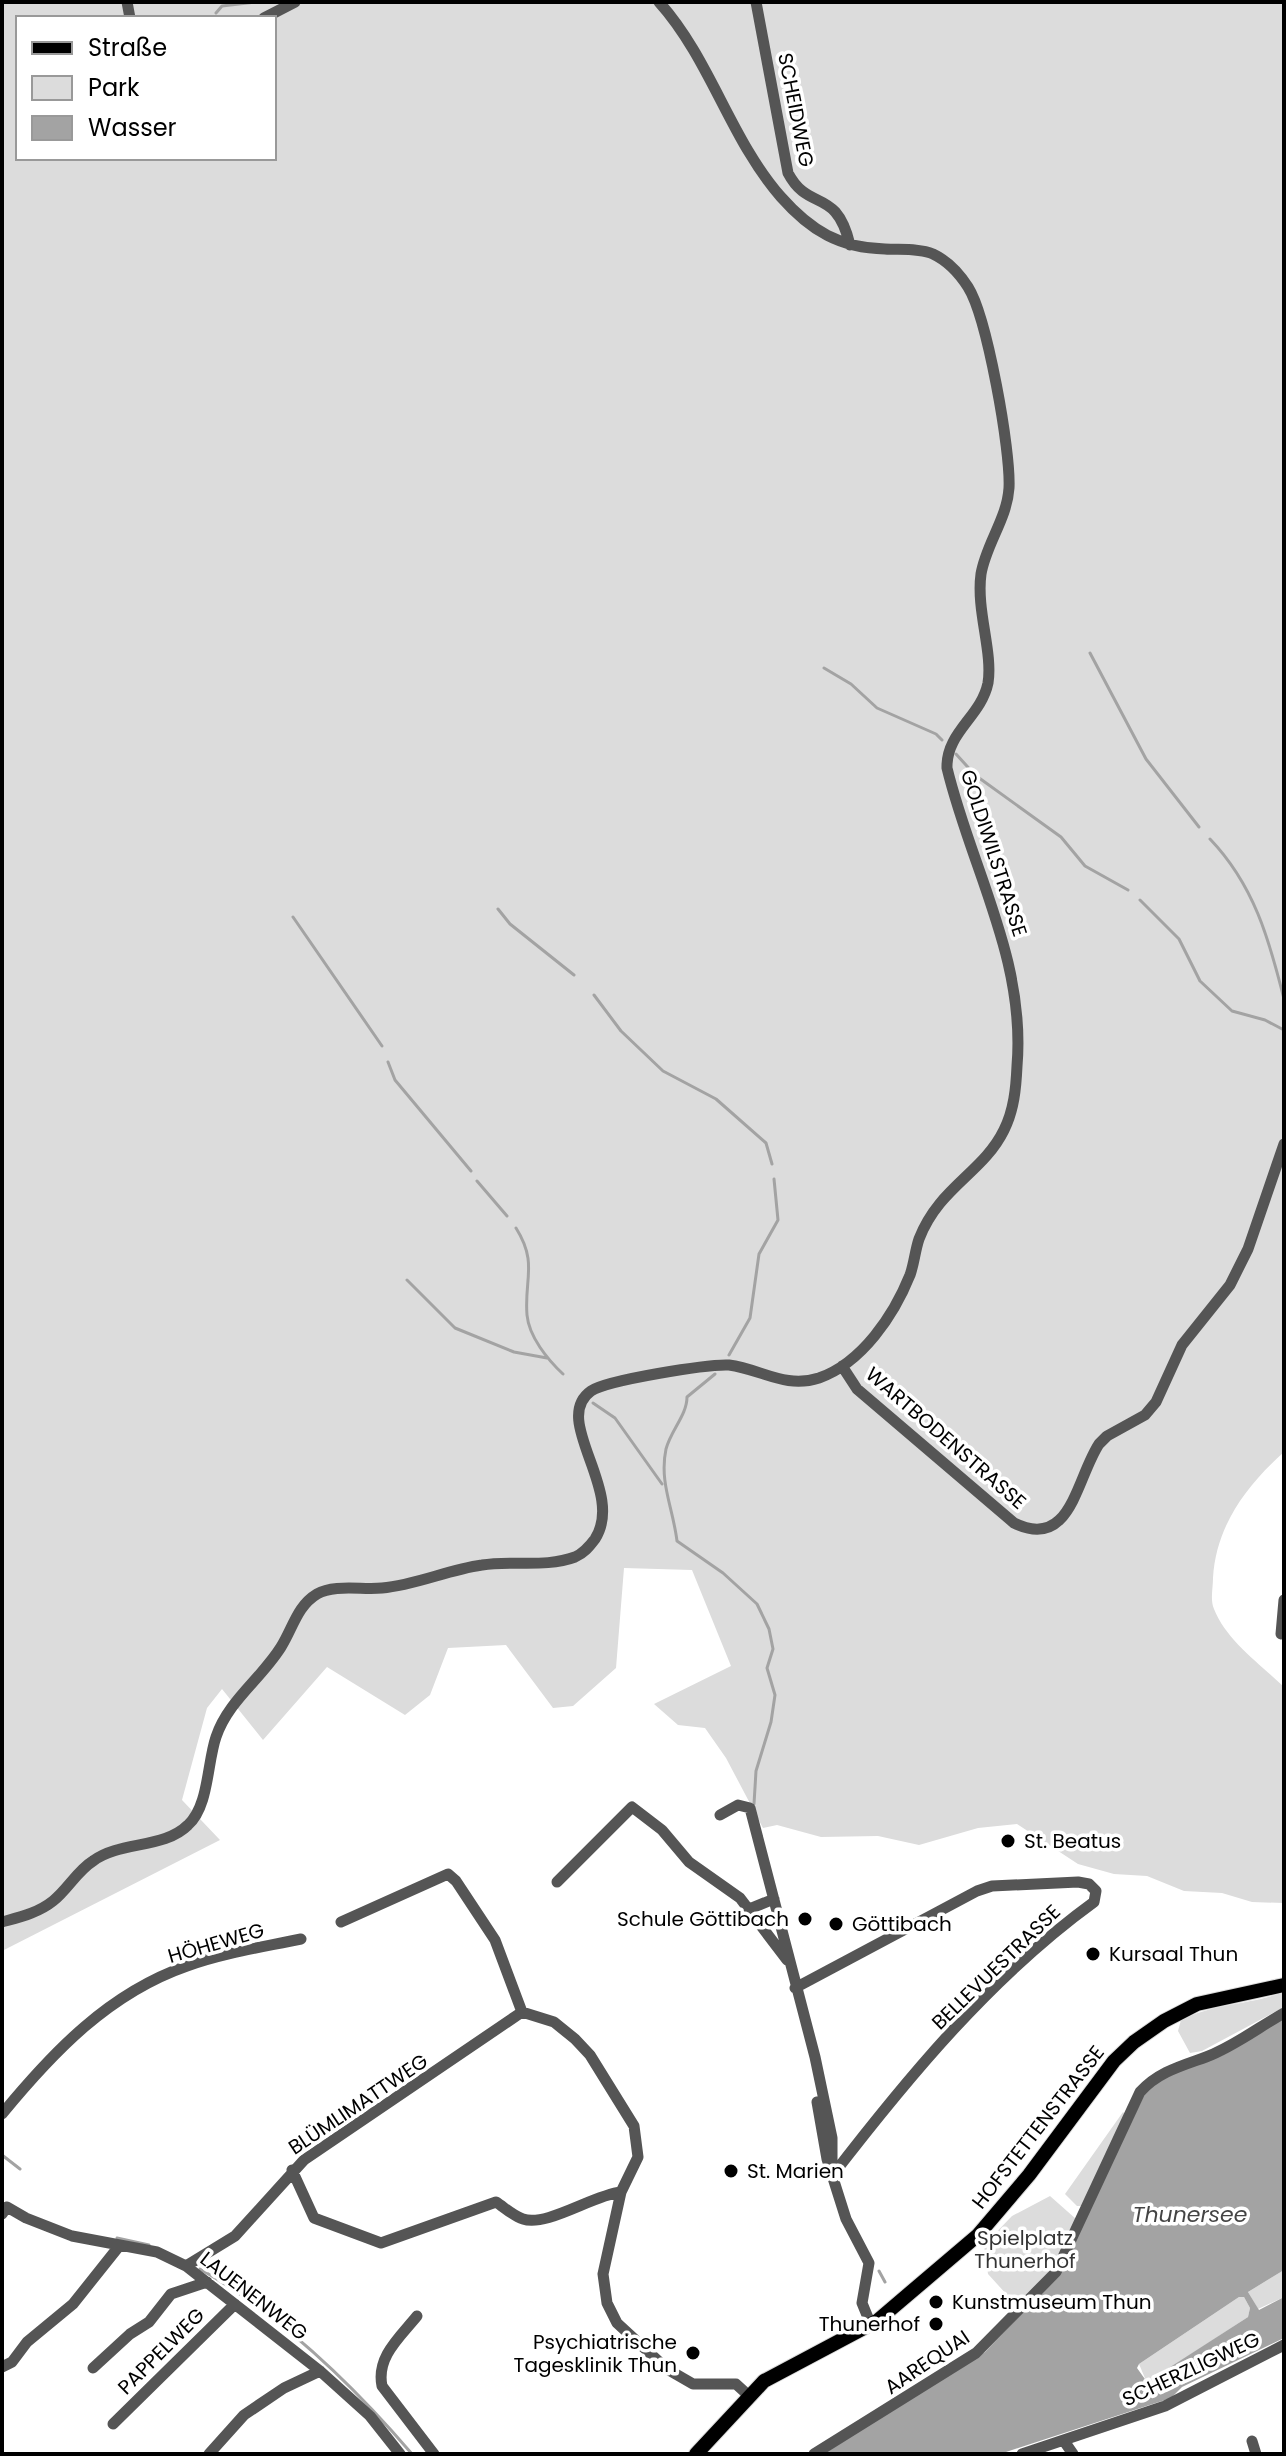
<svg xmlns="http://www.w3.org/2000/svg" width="1286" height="2456" viewBox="0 0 1286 2456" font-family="Poppins,sans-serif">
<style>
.green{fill:#dcdcdc;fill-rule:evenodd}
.water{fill:#a3a3a3;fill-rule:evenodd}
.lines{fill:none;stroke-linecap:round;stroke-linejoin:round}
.stream{stroke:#a3a3a3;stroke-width:3}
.major-casing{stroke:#dbdbdb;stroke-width:16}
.minor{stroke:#555;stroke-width:11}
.major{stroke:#000;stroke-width:14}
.poi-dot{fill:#000;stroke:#fff;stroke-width:3}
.labels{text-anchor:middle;stroke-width:7;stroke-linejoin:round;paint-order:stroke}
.street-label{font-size:20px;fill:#000;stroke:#fff}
.poi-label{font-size:20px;fill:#000;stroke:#fff;text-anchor:start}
.park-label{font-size:20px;fill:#333;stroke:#fff}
.water-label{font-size:22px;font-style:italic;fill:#444;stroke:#fff}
</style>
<rect width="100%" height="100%" fill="#fff"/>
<path class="green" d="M2,2H1284V1452C1246,1486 1216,1526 1213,1578C1213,1588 1210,1600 1214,1609C1226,1640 1260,1664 1284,1687V1903L1252,1902L1222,1893L1184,1891L1147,1876L1114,1874L1078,1864L1017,1824L978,1828L919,1845L878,1836L821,1837L777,1825L763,1828L726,1758L705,1728L678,1725L654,1704L731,1666L692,1570L624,1568L616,1668L573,1706L553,1708L506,1645L448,1648L430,1695L405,1715L327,1667L263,1740L222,1689L207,1708L182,1800L220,1840L2,1951ZM18,18H274V158H18Z
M1284,1992V2007L1202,2051L1190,2053L1178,2031L1181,2020C1215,2003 1250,2005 1284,1992Z
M1123,2112L1126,2115L1082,2206H1077L1065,2194Z
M1050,2196L1076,2219L1052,2269L1018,2307L988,2274L984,2245L1012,2216Z
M1284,2270V2297L1258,2309L1248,2292Z
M1239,2297H1244L1250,2308L1248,2317L1147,2383L1139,2364Z"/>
<path class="water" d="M1284,2017V2270L1248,2292L1259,2310L1284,2297V2338L1182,2387L1171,2398L1000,2454H822L985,2352L1035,2300L1062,2267L1148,2087ZM1239,2297H1244L1250,2308L1248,2317L1147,2382L1137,2368L1139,2364Z"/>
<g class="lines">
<path class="stream" d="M216,13L222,6L256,2
M1090,653L1146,759L1199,827
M824,668L851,684L877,708L936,734L942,740
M956,754L975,775L1061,837L1085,866L1128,890
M1210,839C1254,885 1269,939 1284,999
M1140,900L1179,939L1200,981L1232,1011L1265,1020L1284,1030
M498,909L510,924L574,975
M293,917L382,1046
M594,995L621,1031L663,1071L716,1099L766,1143L772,1164
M388,1062L395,1080L471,1171
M477,1181L507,1216
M516,1228C538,1263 524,1279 527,1315C529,1337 548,1360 563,1374
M407,1280L455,1328L514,1352L547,1358
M729,1355L750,1318L759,1254L778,1220L774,1179
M715,1374L687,1397C687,1415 671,1430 666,1449C659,1482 673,1508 677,1541L723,1573L757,1604L769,1629L773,1649L767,1668L775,1695L771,1722L756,1771L754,1804
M593,1403L615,1418L662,1484
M2,2155L20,2169
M117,2238L149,2245
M200,2269C280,2315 352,2384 412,2454
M879,2271L885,2282"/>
<defs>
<path id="major" d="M696,2454L764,2381L877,2321L978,2235L1029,2175L1114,2061L1134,2042L1164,2021L1197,2004L1284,1985"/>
</defs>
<use href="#major" class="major-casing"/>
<path class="minor" d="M127,2L130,18
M756,2L788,173C809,213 836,186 850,245
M264,18L295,2
M842,1366L857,1389L1014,1523C1071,1551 1076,1479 1099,1444L1107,1436L1145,1415L1156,1402L1182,1345L1230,1285L1248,1249L1284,1144
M1281,1634L1284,1600
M720,1815L738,1805L750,1808L815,2057L832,2138V2176
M557,1882L632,1807L662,1830L689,1862L740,1898L787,1960
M749,1909L774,1899
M2,1922C20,1917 38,1913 53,1901C68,1889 77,1871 93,1861C120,1841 164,1849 188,1825C209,1806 207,1763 216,1737C228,1701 261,1679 281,1647C293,1628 297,1606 317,1594C334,1584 362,1590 382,1588C416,1585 447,1570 482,1565C512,1560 546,1568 575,1557C584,1553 589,1547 595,1539C626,1491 550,1420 591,1391C607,1380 708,1364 729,1365C761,1369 785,1389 819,1378C862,1363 894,1315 910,1275C914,1264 915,1251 919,1239C939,1187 983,1173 1004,1130C1014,1110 1016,1088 1017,1066C1026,959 971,868 947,768C946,732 981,717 988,683C993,652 976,610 981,574C986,544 1007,519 1009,488C1011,451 987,317 968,287C959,273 948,261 933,254C919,248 900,250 885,249C840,248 811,231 781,197C730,139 711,60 659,2
M341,1922L448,1874L456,1881L495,1940L522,2012L554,2022L575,2039L590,2055L634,2126L638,2157L621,2192L603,2274L607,2303L617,2323L667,2369L693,2384H736L748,2395
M795,1988L977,1891L992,1886L1078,1882L1089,1884L1096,1891L1094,1902C992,1976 909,2076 832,2176
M817,2102L827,2159L846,2219L869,2263L862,2303L871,2325
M2,2114C53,2052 109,1993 187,1966C223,1953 263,1947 301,1939
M292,2170L314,2218L381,2243L496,2202C504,2207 513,2216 523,2219C547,2227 593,2195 621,2192
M2,2214L7,2207L26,2218L72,2236L157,2252L186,2266L320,2371L370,2416L400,2454
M186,2266L235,2236L304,2160L522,2012
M417,2316C400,2337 376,2357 382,2386L434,2454
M2,2367L12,2362L27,2342L73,2304L120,2245
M93,2368L130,2334L149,2322L171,2294L207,2282
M113,2424L235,2304
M1064,2441L1073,2454
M1252,2441L1256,2454
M209,2454L244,2415L284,2388L320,2371
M814,2454L976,2353L1056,2272L1140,2092C1158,2072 1181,2066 1206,2057C1233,2047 1259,2027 1284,2013
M1022,2454L1165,2406L1284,2345"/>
<use href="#major" class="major"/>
</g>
<g class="poi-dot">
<circle cx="1008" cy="1841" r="8"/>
<circle cx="805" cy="1919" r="8"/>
<circle cx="836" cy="1924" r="8"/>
<circle cx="1093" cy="1954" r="8"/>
<circle cx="731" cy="2171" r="8"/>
<circle cx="936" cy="2302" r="8"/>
<circle cx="936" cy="2324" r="8"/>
<circle cx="693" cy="2353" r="8"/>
</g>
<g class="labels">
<g class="street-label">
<text transform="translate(796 110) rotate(79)" y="7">SCHEIDWEG</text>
<text transform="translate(994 853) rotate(72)" y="7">GOLDIWILSTRASSE</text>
<text transform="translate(946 1438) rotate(41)" y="7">WARTBODENSTRASSE</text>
<text transform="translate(216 1943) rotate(-16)" y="7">HÖHEWEG</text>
<text transform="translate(996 1967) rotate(-44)" y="7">BELLEVUESTRASSE</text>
<text transform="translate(358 2104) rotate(-34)" y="7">BLÜMLIMATTWEG</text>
<text transform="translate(1038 2127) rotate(-52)" y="7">HOFSTETTENSTRASSE</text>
<text transform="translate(254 2296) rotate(38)" y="7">LAUENENWEG</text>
<text transform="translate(161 2351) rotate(-45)" y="7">PAPPELWEG</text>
<text transform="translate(927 2362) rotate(-34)" y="7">AAREQUAI</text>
<text transform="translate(1191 2369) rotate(-25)" y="7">SCHERZLIGWEG</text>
</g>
<g class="poi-label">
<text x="1024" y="1848">St. Beatus</text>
<text x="789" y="1926" text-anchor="end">Schule Göttibach</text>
<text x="852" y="1931">Göttibach</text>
<text x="1109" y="1961">Kursaal Thun</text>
<text x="747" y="2178">St. Marien</text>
<text x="952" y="2309">Kunstmuseum Thun</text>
<text x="920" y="2331" text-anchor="end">Thunerhof</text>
<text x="677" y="2349" text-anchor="end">Psychiatrische<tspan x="677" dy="23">Tagesklinik Thun</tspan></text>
</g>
<g class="park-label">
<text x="1025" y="2245">Spielplatz<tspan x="1025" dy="23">Thunerhof</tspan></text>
</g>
<g class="water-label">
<text x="1190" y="2222">Thunersee</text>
</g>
</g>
<rect width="1286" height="2456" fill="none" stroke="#000000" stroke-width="8"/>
<rect x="16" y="16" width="260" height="144" fill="#ffffff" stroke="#999999" stroke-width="2"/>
<rect x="32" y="42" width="40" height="12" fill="#000000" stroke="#999999" stroke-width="2"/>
<text x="88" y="56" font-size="24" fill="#000000">Straße</text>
<rect x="32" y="76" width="40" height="24" fill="#dcdcdc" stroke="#999999" stroke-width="2"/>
<text x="88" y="96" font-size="24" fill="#000000">Park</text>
<rect x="32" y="116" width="40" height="24" fill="#a3a3a3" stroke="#999999" stroke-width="2"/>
<text x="88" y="136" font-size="24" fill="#000000">Wasser</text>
</svg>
